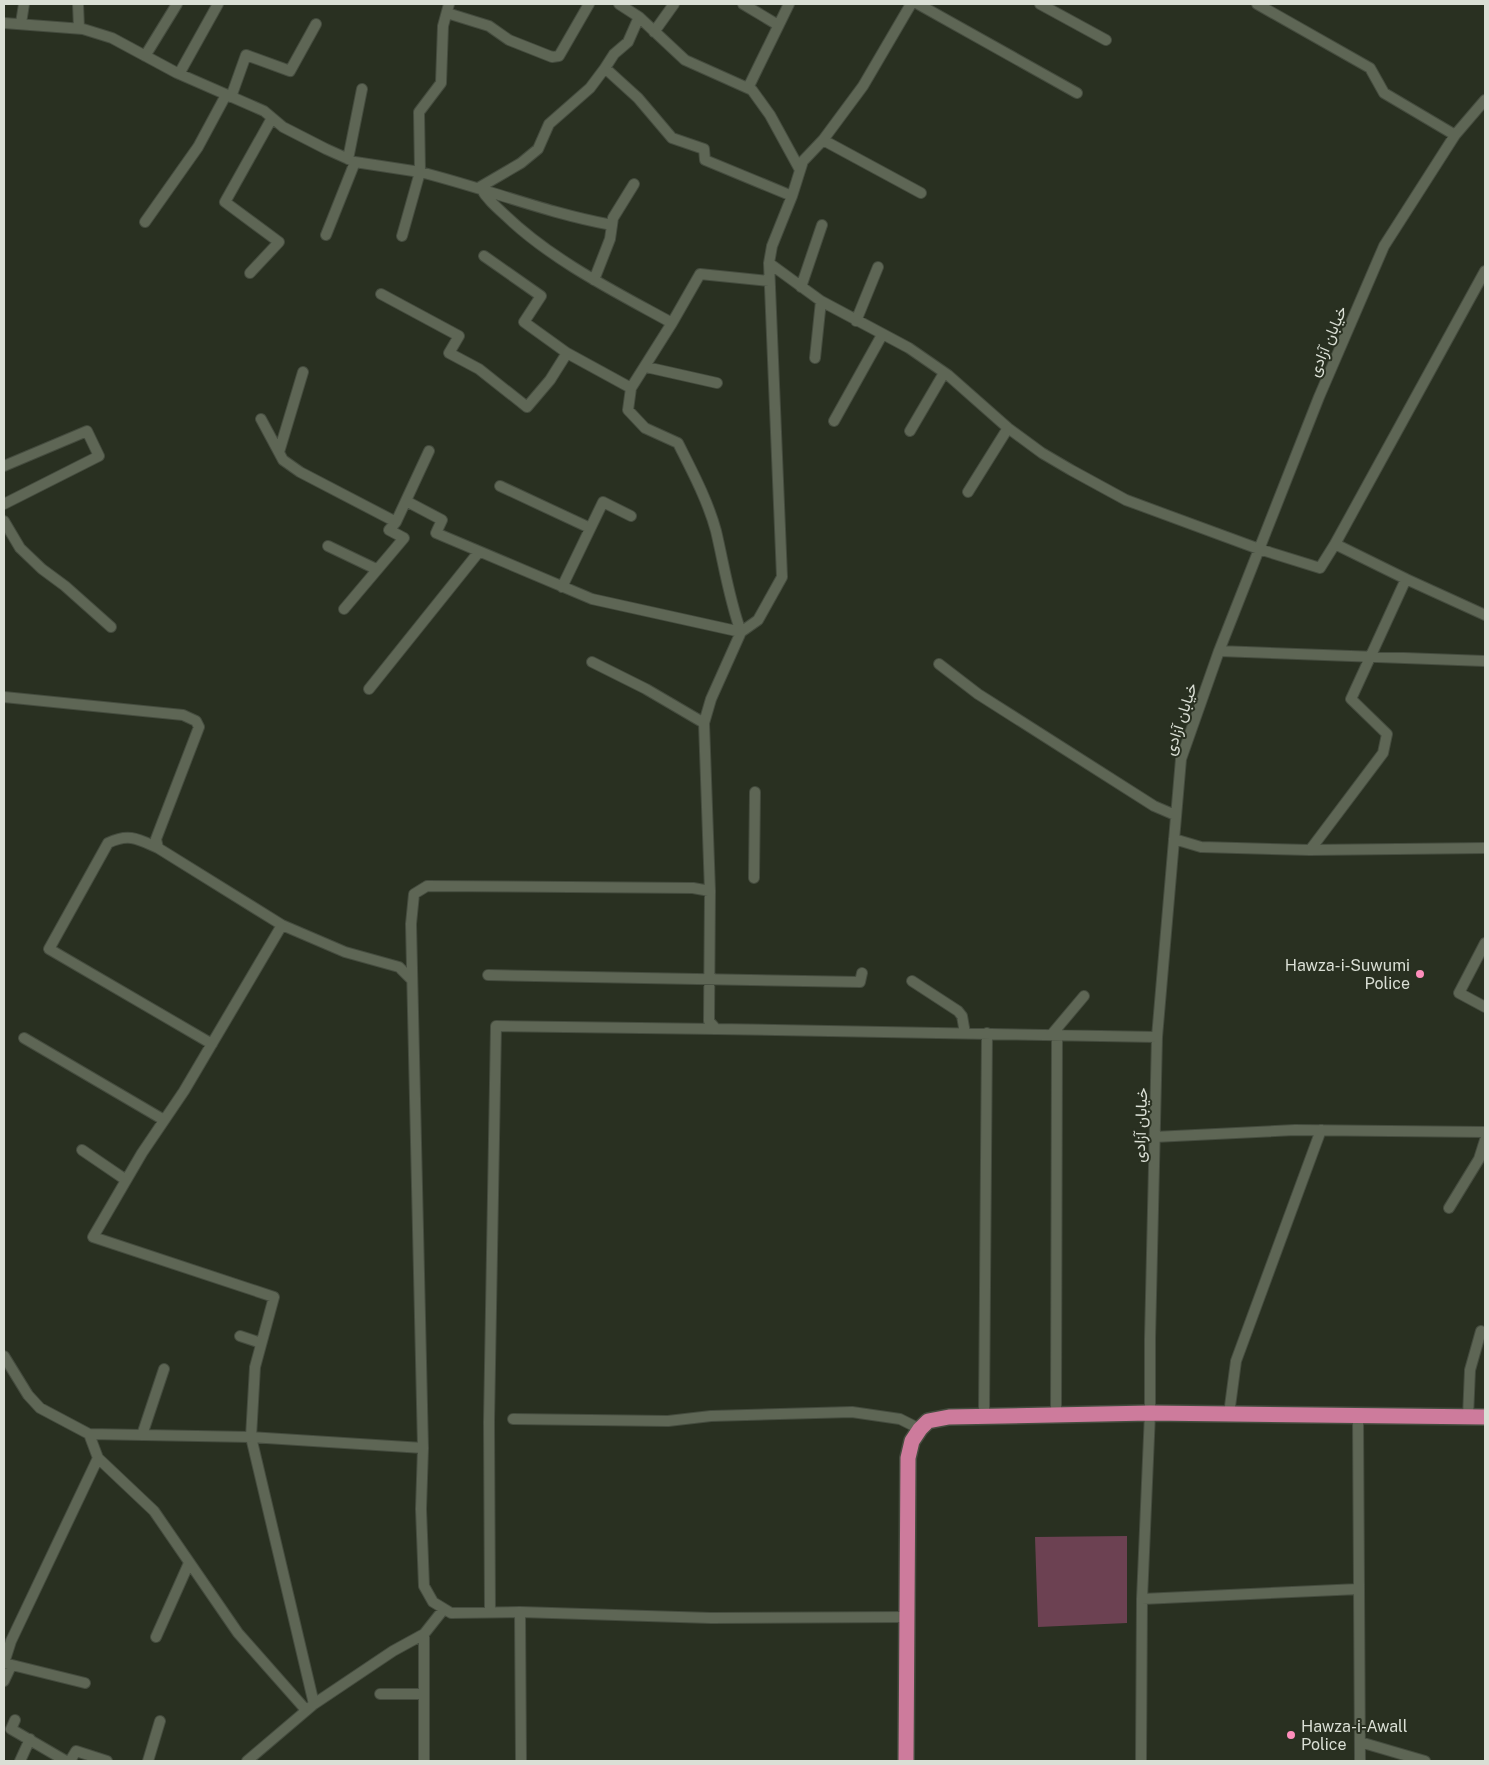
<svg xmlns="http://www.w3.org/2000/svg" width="1489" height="1765" viewBox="0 0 1489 1765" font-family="'Public Sans',Vazirmatn,sans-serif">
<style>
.green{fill:#6c4152}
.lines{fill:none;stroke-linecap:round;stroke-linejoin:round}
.minor-casing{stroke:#454c3f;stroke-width:12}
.highway-casing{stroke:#454c3f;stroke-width:18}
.minor{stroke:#5e6655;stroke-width:10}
.highway{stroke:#cd7b9c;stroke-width:15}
.poi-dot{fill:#fe8ebc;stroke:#293021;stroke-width:2}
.labels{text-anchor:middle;stroke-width:4;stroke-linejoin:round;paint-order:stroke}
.street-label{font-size:16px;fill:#dadfd5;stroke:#293021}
.poi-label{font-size:16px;fill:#dadfd5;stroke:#293021;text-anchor:end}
</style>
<rect width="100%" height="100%" fill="#293021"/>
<path class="green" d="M1127,1536V1623L1038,1627L1035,1537Z"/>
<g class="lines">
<defs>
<path id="minor" d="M78,4L79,28
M619,4L639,17L685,60L752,90L770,115L799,168
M743,4L778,25
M918,4L1077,93
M1040,4L1106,40
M1257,4L1370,68L1384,93L1455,135
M447,13L489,26L509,40L552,57L559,56L589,4
M4,23L83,29L112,38L177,73L264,111L283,127L326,149L355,162L420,172L419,112L441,83L443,26L449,4
M21,23L24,4
M654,32L674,4
M145,56L177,4
M605,68L614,54L628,42L639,17
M179,74L218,4
M748,88L789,4
M231,97L246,55L290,71L316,24
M823,140L921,193
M348,159L362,89
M145,222L198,147L226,95
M612,225L613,218L634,184
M326,235L355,162
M402,236L420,172C485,188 546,213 612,225L610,239L594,280
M484,256L541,296L524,322L567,353
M769,263L821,301L909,348L948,375L1008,428L1042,453L1071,470L1126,500L1259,549L1320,568L1335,544L1406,579L1351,699L1387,734L1383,753L1310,850
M250,273L279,242L225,202L272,118
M801,287L822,225
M381,294L459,336L449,353L479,369L527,407L550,380L567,353L631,388L628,410L645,428L678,443C692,471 708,501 716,531C724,565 729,599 741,632
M856,321L878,267
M672,323L700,274L769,281
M815,358L821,301
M646,367L717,383
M631,388L672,323C614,291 553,261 505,215C495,206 487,199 480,187L521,163L538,149L549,124L590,88L605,68L638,98L672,138L704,149L705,160L792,196
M261,419L283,460L300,472L396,522
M834,421L882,335
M910,431L944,373
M279,452L303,372
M4,466L87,431L99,456L4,504
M500,486L590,528
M968,492L1008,428
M406,501L442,520L436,533L592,599L741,632
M4,521L20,548L42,569L65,586L111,627
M1335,544L1485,271
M328,546L376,569
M1406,579L1485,615
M562,587L603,502L631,516
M344,609L404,538L389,530L396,522L429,451
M1219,651L1485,661
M592,662L646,689L704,723
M939,664L978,694L1154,806L1175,815
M369,689L478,553
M4,697L183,715L196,721L199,727L156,839L158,848L282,925L345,952L399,967L412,980
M1174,839L1201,847L1310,850L1485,848
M158,848C138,839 129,833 108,843L49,949L212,1044
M754,878L755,792
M710,891L704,723L711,699L741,632L758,620L782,577L769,263L772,246L792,196L803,161L823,140L863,86L911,4
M282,925L184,1091L142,1153L93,1237L274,1297L255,1367L251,1437L314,1704
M1485,943L1459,993L1485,1007
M488,975L860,982L862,973
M912,981L958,1011L962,1016L965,1033
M1052,1034L1084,996
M24,1038L164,1120
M1154,1137L1295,1130L1485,1132
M82,1150L126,1180
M1449,1208L1479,1159L1485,1140
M240,1336L261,1343
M4,1356L28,1395L40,1408L89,1434L251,1437L423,1448
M1229,1414L1236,1361L1321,1130
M984,1415L987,1033
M1056,1416L1057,1034
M1358,1416L1360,1761
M1468,1417L1470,1370L1481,1331
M513,1419L668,1421L711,1416L852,1412L900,1419L920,1429
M89,1434L98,1458L154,1511L238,1633L306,1710
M142,1435L164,1369
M1142,1599L1359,1589
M490,1612L489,1422L496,1026L716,1029
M520,1612L521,1761
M906,1617L711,1618L520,1612L451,1613L433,1602L424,1586L421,1509L423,1448L411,924L414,894L427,886L693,888L710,891L709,1021L716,1029L1157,1037
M424,1634V1761
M156,1637L189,1563
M4,1663L11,1641L98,1458
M4,1663L85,1683
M4,1681L11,1666
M380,1694H423
M15,1720L11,1729L66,1761
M1360,1742L1425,1761
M20,1761L30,1739
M70,1761L76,1751L107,1761
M148,1761L160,1721
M247,1761L314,1704L393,1651L424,1634L443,1610
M1141,1761L1142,1599L1150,1413V1339L1157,1037L1181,759L1219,651L1319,397L1384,246L1455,135L1485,100"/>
<path id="highway" d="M906,1761L908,1458L912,1441L920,1429L928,1421L949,1417L1150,1413L1485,1417"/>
</defs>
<use href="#minor" class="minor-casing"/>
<use href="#highway" class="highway-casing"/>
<use href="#minor" class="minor"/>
<use href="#highway" class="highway"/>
</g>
<g class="poi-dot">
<circle cx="1420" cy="974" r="5"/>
<circle cx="1291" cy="1735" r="5"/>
</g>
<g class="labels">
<g class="street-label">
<text transform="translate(1327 341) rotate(-67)" y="6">خیابان آزادی</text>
<text transform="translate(1180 719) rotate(-72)" y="6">خیابان آزادی</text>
<text transform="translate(1140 1125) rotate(-88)" y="6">خیابان آزادی</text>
</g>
<g class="poi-label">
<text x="1410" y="971">Hawza-i-Suwumi<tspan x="1410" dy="18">Police</tspan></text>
<text x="1301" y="1732" text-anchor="start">Hawza-i-Awall<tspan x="1301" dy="18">Police</tspan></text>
</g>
</g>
<rect width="1489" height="1765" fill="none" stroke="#dadfd5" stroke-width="10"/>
</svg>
